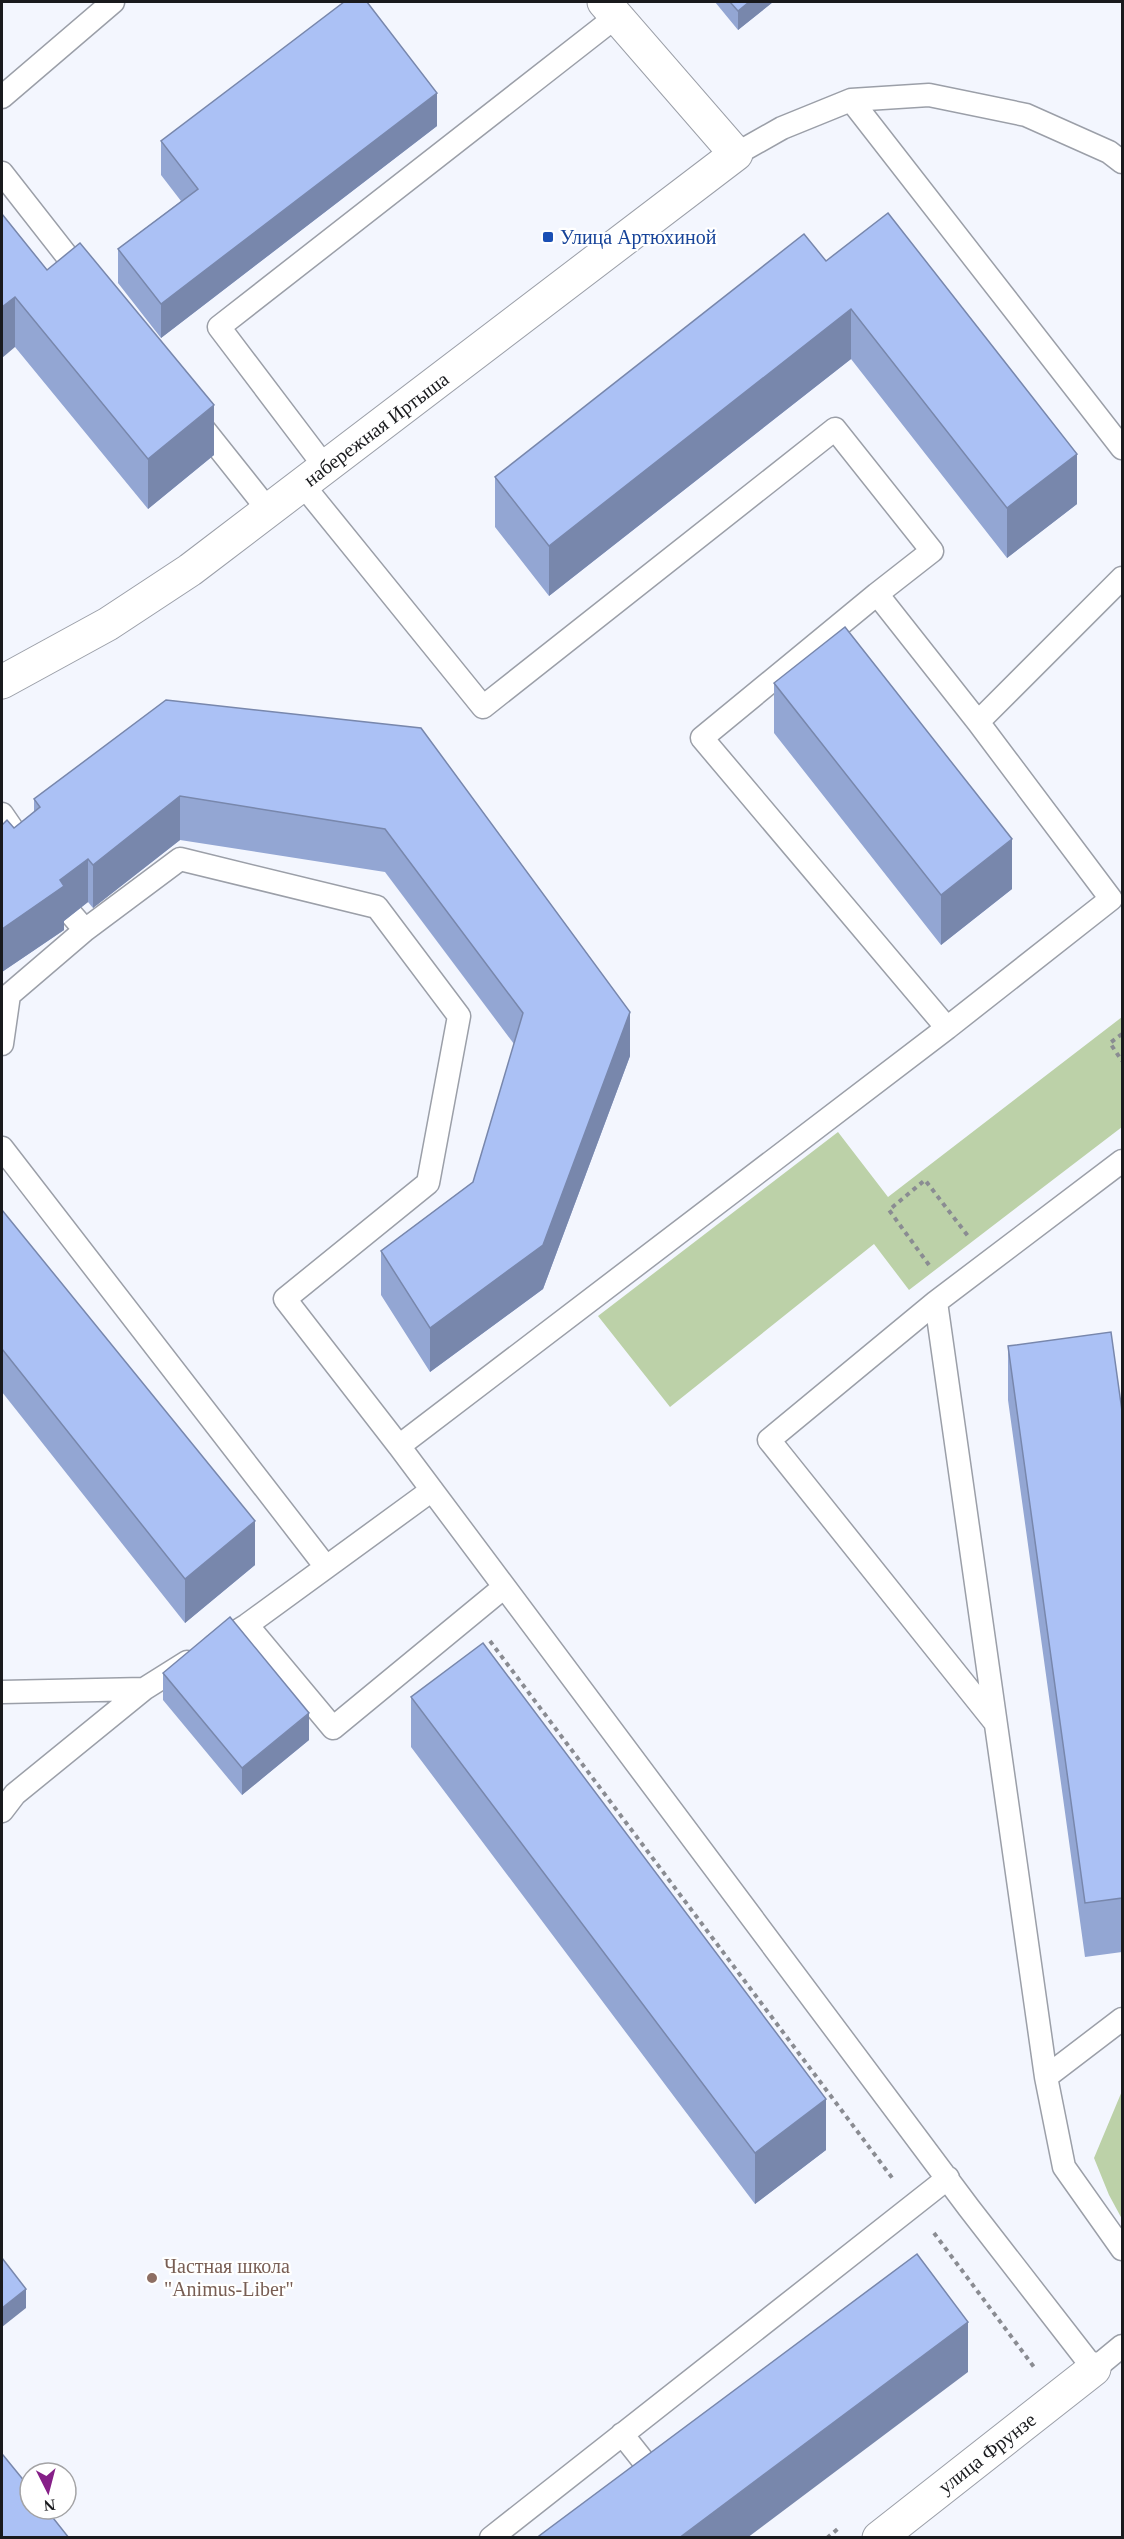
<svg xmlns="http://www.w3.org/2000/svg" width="1124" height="2539" viewBox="0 0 1124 2539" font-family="Georgia,serif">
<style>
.green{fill:#bcd1a8}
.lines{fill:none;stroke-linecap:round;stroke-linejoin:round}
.service-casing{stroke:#9b9fa8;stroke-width:25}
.minor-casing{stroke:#9b9fa8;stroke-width:35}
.path{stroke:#8a8c92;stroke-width:4;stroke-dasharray:4.5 4.5;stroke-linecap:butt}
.service{stroke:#fff;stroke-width:22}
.minor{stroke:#fff;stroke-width:33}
.wall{fill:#93a6d3}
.shaded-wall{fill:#7887ac}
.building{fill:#abc1f5;stroke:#7887ac;stroke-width:1.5}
.transit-dot{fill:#1a4fb4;stroke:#fff;stroke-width:2}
.education-dot{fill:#8d6e63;stroke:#fff;stroke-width:2}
.labels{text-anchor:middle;stroke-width:4.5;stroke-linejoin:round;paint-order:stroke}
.transit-label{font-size:20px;fill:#164399;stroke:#fff;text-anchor:start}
.street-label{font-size:20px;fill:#191a1d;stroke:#fff}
.education-label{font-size:20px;fill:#785e54;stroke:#fff;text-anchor:start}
</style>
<rect width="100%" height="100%" fill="#f3f6fe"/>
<path class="green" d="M1122,1017V1127L909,1290L874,1244L670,1407L598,1316L838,1132L888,1197Z
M1122,2091V2219L1109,2195L1094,2158Z"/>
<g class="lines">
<defs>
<path id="service" d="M2,97L113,2
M851,100L1122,448
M736,154L782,128L851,100L929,95L1026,115L1109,152L1122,162
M2,173L85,279
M195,418L269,511
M325,467L219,327L617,16
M303,485L483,707L835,429L932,551L877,594
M1122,578L978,722L877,594L702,738L947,1028L399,1446L969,2208L1094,2369L1122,2346
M2,814L24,846
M85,930L180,859L377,907L459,1016L428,1183L285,1299L399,1446
M947,1028L1111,899L978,722
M2,1044L9,995L85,930L72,915
M2,1148L326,1567
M936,1302L769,1440L994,1721
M247,1625L333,1728L503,1588
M215,1645L247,1625L432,1490
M2,1692L144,1689L187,1662
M2,1811L15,1794L144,1689
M1122,2019L1046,2077L1064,2167L1122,2249
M1046,2077L936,1302L1122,1161
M622,2434L660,2482
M491,2538L948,2178"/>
<path id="minor" d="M2,682L108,624L190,570L736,154L604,2
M879,2538L1094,2369"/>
</defs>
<use href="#service" class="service-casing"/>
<use href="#minor" class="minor-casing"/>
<path class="path" d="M1122,1034L1110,1043L1122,1061
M929,1265L889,1210L925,1180L968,1236
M490,1641L893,2179
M934,2233L1034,2367
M827,2538L840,2527"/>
<use href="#service" class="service"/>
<use href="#minor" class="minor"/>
</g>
<path class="wall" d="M715,2H773L738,30Z
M437,126L161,338L118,283V249L181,201L161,175V141Z
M2,214L47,270L214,455L148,509L15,347Z
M826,261L1077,504L1007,558L851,359L549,596L495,527V477Z
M774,683L1012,889L941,945L774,733Z
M421,728L630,1056L543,1289L430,1372L381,1295V1251L473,1182L514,1044L385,872L180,840L93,908L88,902L64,921V930L2,972V825L14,828L34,812V799Z
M2,1210L255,1565L185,1623L2,1392Z
M1008,1346L1122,1411V1952L1085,1957L1008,1400Z
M163,1673L309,1740L242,1795L163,1700Z
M411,1697L826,2150L755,2204L411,1747Z"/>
<path class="shaded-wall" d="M749,2H773L738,30V11Z
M437,93V126L161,338V304Z
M15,297V347L2,358V307Z
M851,309V359L549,596V546Z
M214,405V455L148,509V459Z
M1077,454V504L1007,558V508Z
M180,796V840L93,908V865Z
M1012,839V889L941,945V895Z
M88,859V902L64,921V930L2,972V929L60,880Z
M630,1012V1056L543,1289L430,1372V1328Z
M255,1521V1565L185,1623V1579Z
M309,1713V1740L242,1795V1768Z
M826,2099V2150L755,2204V2153Z
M26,2289V2308L2,2327V2308Z
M968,2322V2372L747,2538H679Z"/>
<path class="building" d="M344,2H367L437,93L161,304L118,249L198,189L161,141Z
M730,2H749L738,11Z
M888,213L1077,454L1007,508L851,309L549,546L495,477L804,234L826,261Z
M2,214L47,270L80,243L214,405L148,459L15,297L2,307Z
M845,627L1012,839L941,895L774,683Z
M166,700L421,728L630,1012L543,1245L430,1328L381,1251L473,1182L523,1013L385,829L180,796L93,865L88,859L60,880L64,886L2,929V825L7,820L14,828L40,807L34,799Z
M2,1210L255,1521L185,1579L2,1349Z
M1111,1332L1122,1411V1898L1085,1903L1008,1346Z
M230,1617L309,1713L242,1768L163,1673Z
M483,1643L826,2099L755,2153L411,1697Z
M917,2254L968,2322L679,2538H540L539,2536Z
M2,2258L26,2289L2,2308Z
M3,2455L30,2488V2509H46L69,2538H2V2456Z"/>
<rect class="transit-dot" x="542" y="231" width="12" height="12" rx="3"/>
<circle class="education-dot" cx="152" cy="2278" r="6"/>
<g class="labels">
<g class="transit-label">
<text x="560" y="244">Улица Артюхиной</text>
</g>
<g class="street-label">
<text transform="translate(376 429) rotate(-37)" y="7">набережная Иртыша</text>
<text transform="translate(987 2453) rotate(-38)" y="7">улица Фрунзе</text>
</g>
<g class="education-label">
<text x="164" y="2273">Частная школа<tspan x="164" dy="23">"Animus-Liber"</tspan></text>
</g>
</g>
<rect width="1124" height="2539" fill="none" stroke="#191a1d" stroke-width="6"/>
<g transform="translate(48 2491) rotate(174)"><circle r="28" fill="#ffffff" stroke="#a3a3a5" stroke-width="1.5"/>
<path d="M0-4.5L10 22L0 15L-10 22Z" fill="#862088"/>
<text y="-9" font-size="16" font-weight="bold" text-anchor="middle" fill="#191a1d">N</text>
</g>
</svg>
